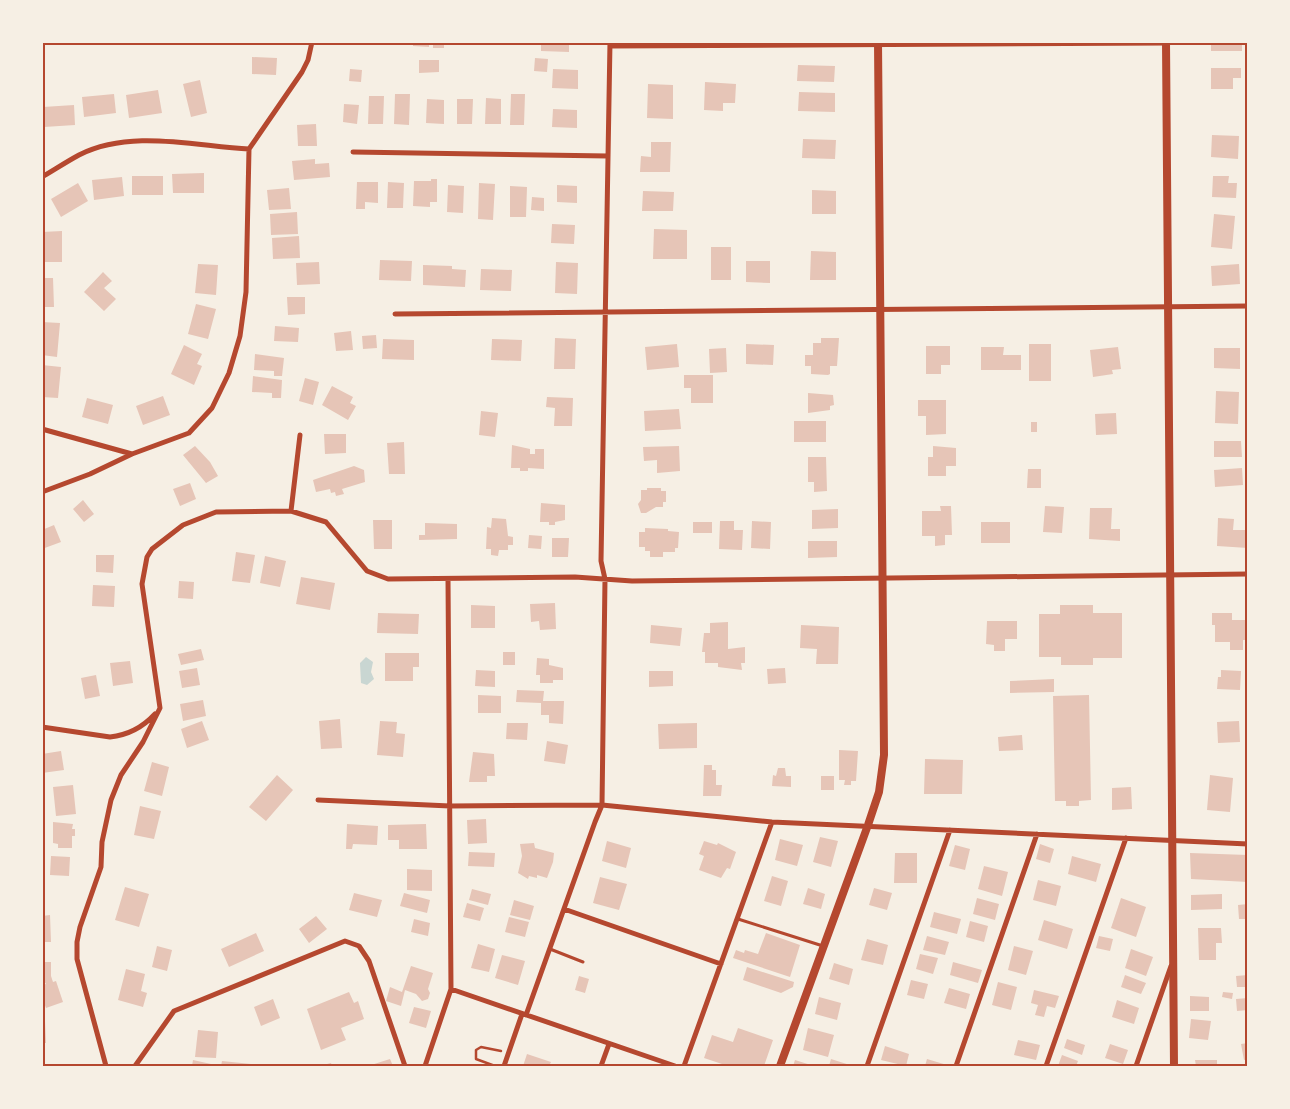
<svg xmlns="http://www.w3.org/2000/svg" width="1290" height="1109" font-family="Merriweather,serif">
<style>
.water{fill:#c9d6d2}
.building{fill:#e6c5b7}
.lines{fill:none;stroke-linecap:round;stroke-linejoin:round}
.path{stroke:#b5482f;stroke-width:2.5}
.service{stroke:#b5482f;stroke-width:3}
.minor{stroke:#b5482f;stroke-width:5}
.tertiary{stroke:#b5482f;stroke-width:8}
.neatline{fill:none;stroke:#b5482f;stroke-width:2}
</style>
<rect width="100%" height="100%" fill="#f6efe4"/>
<path class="water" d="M366,657L373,662L371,672L374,679L367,685L361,683C361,680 360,665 360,663Z"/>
<path class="building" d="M413,42H429V47L413,46Z
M433,42H444V48H433Z
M541,42H569V52L541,51Z
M1211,42H1242V51H1211Z
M252,57L277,58L276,75L252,74Z
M535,58L548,59L547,72L534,71Z
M419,60H439V72L419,73Z
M798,65L835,66L834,82L797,81Z
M1211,68H1241V78H1233V89H1211Z
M350,69L362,70L361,82L349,81Z
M553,69L578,70V89L552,88Z
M200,80L207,113L191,117L183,84Z
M705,82L736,84L735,103H723V111L704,110Z
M648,84L673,85V119L647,118Z
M158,90L162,113L129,118L126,95Z
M799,92L835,93V112L798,111Z
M114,94L116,113L84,117L82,97Z
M395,94H410L409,125L394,124Z
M511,94H525L524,125H510Z
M369,96H384L383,124H368Z
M486,98L501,99V124H485Z
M427,99L444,100V124L426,123Z
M457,99H473L472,124H457Z
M344,104L359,105L357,124L343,122Z
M74,105L75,125L44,127L43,107Z
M553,109L577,110V128L552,127Z
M316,124L317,146H298L297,125Z
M1212,135L1239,136L1238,159L1211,157Z
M803,139L836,140L835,159L802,158Z
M651,142H671L670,172H640L641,156L651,157Z
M315,159V164L329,163L330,177L294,180L292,161Z
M204,173V193H173L172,174Z
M132,176H163V195H132Z
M1213,176H1229L1228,183H1237L1236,198L1212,197Z
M122,177L124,196L94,200L92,180Z
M431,179H437V202H430V207L413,206L414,181H431Z
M357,182H378V203L365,202V209H356Z
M388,182L404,183L403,208H387Z
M78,183L88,201L61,217L51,199Z
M479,183L495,184L493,220L478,219Z
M448,185L464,186L463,213L447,212Z
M557,185L577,186V203L557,202Z
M510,186L527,187L526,217H510Z
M289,188L291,209L269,210L267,190Z
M812,190L836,191V214H812Z
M643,191L674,192L673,211H642Z
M532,197L544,198V211L531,210Z
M297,212L298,234L271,235L270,214Z
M1214,214L1235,216L1232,249L1211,247Z
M552,224L575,225L574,244L551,243Z
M654,229L687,230V259H653Z
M62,231V262H43L42,232Z
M299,236L300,258L273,259L272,238Z
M711,247H731V280H711Z
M811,251L836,252V280H810Z
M380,260L412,261L411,281L379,280Z
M746,261H770V283L746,282Z
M319,262L320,284L297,285L296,263Z
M556,262L578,263L577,294L555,293Z
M198,264L218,265L216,295L195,293Z
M1239,264L1240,284L1212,286L1211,266Z
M423,265L452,266V269L466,270L465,287L423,285Z
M481,269L512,270L511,291L480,290Z
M103,272L112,281L104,288L116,299L104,311L84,292Z
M42,278H53L54,307H42Z
M287,297H305V314L288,315Z
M196,304L216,309L208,339L188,334Z
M42,322L60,323L57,357L42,355Z
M275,326L299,328L298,342L274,341Z
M351,331L353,350L336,351L334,333Z
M376,335L377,348L363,349L362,336Z
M555,338L576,339L575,369H554Z
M821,338H839L837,366H830V374L828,375L811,374V366H805V355H813V343H821Z
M383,339L414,340V360L382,359Z
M492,339L522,340L521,361L491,360Z
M677,344L679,367L647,370L645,347Z
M746,344L774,345L773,365L746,364Z
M1029,344H1051V381H1029Z
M184,345L202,354L197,364L202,366L194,385L171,374Z
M926,346H950V365H941V374H926Z
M981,347H1004L1003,355H1021V370H981Z
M1118,347L1121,369L1112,370L1113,374L1093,377L1090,350Z
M726,348L727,372L710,373L709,349Z
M1214,348H1240V369L1214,368Z
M255,354L284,358L282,376H274V371L254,370Z
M42,365L61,367L58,398L42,397Z
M684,375H713V403H691V388H684Z
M253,376L282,380L281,398H272V393L252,392Z
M305,378L319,382L313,405L299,401Z
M332,386L353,397L350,403L356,406L348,420L322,405Z
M1216,391L1239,392L1238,424L1215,423Z
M808,393L833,395L834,405L830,406V410L808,413Z
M163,396L170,415L143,425L136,406Z
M547,397L573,398L572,426H554L555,408L546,407Z
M87,398L113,405L108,424L82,417Z
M918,400H946V434L926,435V416H918Z
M679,409L681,429L645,431L644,411Z
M481,411L498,413L495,437L479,435Z
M1116,413L1117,434L1096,435L1095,414Z
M794,421H826V442H794Z
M1031,422H1037V432H1031Z
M324,434H346V453L325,454Z
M1214,441H1241L1242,457H1214Z
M404,442L405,474H389L387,443Z
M512,445L530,449V454H535V449H544V469L528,468V471H520V468H511Z
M195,446L210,462L218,476L206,483L183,455Z
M679,446L680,471L657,473V460L644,461L643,447Z
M933,446L956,448V466H946V476H928V457H933Z
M808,457H826L827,491L814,492V482H808Z
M354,466L364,470L365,482L342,489L344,494L336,496L335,492L331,493L330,489L316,492L313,480Z
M1242,468L1243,485L1215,487L1214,470Z
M1028,469H1041V488H1027Z
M190,483L196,499L180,506L173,489Z
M647,488H661V491H666V502H663V507H656L646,513H641L638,504L641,500V490H647Z
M83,500L94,514L84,522L73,509Z
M541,503L565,505V520L555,522V525H549V522H540Z
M940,506H951L952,535H945V545L935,546V536H922V511H941Z
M1045,506L1064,507L1062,533L1043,532Z
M1090,508H1112L1111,529H1120V541L1089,539Z
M838,509V528L812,529V510Z
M492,518L506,519L508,536L513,537V545H508V550H499L498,556L491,555V549H486L487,527L491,528Z
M1218,518L1234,519L1233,530H1248V548L1217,546Z
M373,520H392V549H374Z
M720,521H734V530H743L742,550L719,549Z
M752,521L771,522L770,549L751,548Z
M693,522H712V533H693Z
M981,522H1010V543H981Z
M425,523L457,524V539L419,540V535H425Z
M54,525L61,542L42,549V530Z
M645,528L668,529V531L679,532L678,548H675V552H663V557H650V551H645V547H639V532H645Z
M529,535L542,536L541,549L528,548Z
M552,538H569L568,557H552Z
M808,541H837V557L808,558Z
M236,552L255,555L250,583L232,581Z
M96,555H114L113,573L96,572Z
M265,556L286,561L280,587L260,583Z
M301,577L335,583L330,610L296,604Z
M179,581L194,582L193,599L178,598Z
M93,585L115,586L114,607L92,606Z
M555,603L556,629L540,630L539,621L531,622L530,604Z
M471,605L495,606V628H471Z
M1060,605H1093V613H1122V658H1093V665H1061V657H1039V614H1060Z
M378,613L419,614L418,634L377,633Z
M1212,613H1232V620H1248V640H1243V650H1230V642H1215V625H1212Z
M987,621H1017V639H1005V651H994V645L986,644Z
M728,622V649L745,647V663H741L742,670L718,667V663H705V652H702L704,633H710V623Z
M651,625L682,628L680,646L650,643Z
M801,625L839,627L838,664H816L817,649L800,648Z
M201,649L204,660L181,665L178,654Z
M503,652H515V665H503Z
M385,653H419V667H413V681H385Z
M537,658L549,659V665L563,668V680H553V683H540V675H536Z
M130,661L133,683L113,686L110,663Z
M197,668L200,685L182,688L179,671Z
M785,668L786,683L768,684L767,669Z
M476,670L495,671V687L475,686Z
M1221,670L1241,671L1240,690L1217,689L1218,677H1221Z
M649,671H673V686L649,687Z
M96,675L100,696L85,699L81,678Z
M1054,679V692L1010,693V681Z
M517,690L544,691L543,701H564L563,724L549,723V715H541V703L516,702Z
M478,695L501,696V713H478Z
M1089,695L1091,800L1079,801V806H1066V801H1055L1053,696Z
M203,700L206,716L183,721L180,704Z
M340,719L342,748L321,749L319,721Z
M202,721L209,740L187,748L181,729Z
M380,721L397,722L396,733L405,734L403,757L377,755Z
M1239,721L1240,742L1218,743L1217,722Z
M507,723H528L527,740L506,739Z
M697,723V748L659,749L658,724Z
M1022,735L1023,750L999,751L998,737Z
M547,741L568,745L565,764L544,761Z
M839,750L858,751L856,781H851V785H844L845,780H839Z
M61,751L64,770L42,773V754Z
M473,752L494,754L495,776H487V782H469Z
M925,759L963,760L962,794H924Z
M152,762L169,767L162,796L144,791Z
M704,765H712V770H716V785H722L721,796H703Z
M778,768H785L786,776H791V787L772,786L773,775L776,776Z
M277,775L293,790L266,821L249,807Z
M1210,775L1233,778L1230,812L1207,810Z
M821,776H834V790H821Z
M73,785L76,814L56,816L53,787Z
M1131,787L1132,809L1112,810V788Z
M140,806L161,811L154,839L134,835Z
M486,819L487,843L468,844L467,820Z
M53,822L73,824L72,829H75V836H72V848H58V844L53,843Z
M347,824L378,826L377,845L353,844L352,849H346Z
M426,824L427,849H399V840H388V825Z
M820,837L838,841L831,867L813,862Z
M780,839L803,845L797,866L775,860Z
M607,841L631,848L626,868L602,861Z
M704,841L717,845L718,843L736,852L730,869L727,868L721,878L699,870L704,856L699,854Z
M534,843L535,848L554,853L553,862L547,878L537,875V878L529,876L528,879L518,873L522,856L520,844Z
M1040,844L1054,849L1050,863L1036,859Z
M955,845L970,849L965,870L949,866Z
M469,852L495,853L494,867L468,866Z
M895,853H917V883H894Z
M1190,853L1248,855V882L1191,879Z
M51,856L70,857L69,876L50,875Z
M1072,856L1101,864L1096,882L1068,874Z
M984,866L1008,872L1002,896L978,889Z
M407,869L432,870V891L407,890Z
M772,876L788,881L781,906L764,901Z
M600,877L627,884L619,910L593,903Z
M1038,880L1061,886L1056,906L1033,900Z
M125,887L149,894L139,927L115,920Z
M808,888L825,894L821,909L803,904Z
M874,888L892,893L887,910L869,905Z
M472,889L491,894L488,905L469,900Z
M354,893L382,900L377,917L349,910Z
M404,893L430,900L427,913L400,906Z
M1222,894V909L1191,910V895Z
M977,898L999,904L995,920L973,914Z
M1121,898L1146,907L1136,937L1111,928Z
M514,900L534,906L530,920L510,915Z
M467,903L484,908L480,921L463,917Z
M1248,904V919H1239L1238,905Z
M934,912L961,919L957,934L930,927Z
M50,915L51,942H42V916Z
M316,916L327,929L309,943L299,929Z
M509,917L529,922L525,937L505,932Z
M414,919L430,923L428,936L411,932Z
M1044,920L1073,929L1067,949L1038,940Z
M970,921L988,926L984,942L966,937Z
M1198,928H1221L1222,943H1216V960H1199Z
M256,933L264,951L229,967L221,949Z
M766,933L800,945L790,977L733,958L736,950L744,953L745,950L758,954Z
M927,936L949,942L945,955L923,950Z
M1099,936L1113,939L1110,951L1096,948Z
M867,939L888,945L883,965L861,960Z
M478,944L495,949L489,972L471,968Z
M157,946L172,950L167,971L152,967Z
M1014,946L1033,951L1026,975L1008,970Z
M1131,949L1153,957L1146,976L1125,968Z
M920,954L938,958L933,974L916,969Z
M502,955L525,961L518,985L495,978Z
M42,962H51V976L53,982L56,981L63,1002L46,1008L42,998V985L46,984L42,978Z
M953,962L982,970L978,983L950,975Z
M834,963L853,969L849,985L829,979Z
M411,966L433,973L428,989L430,993L428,999L422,1001L416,994L405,990L401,1006L386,1001L390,987L402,992Z
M747,967L794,982L793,987L781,993L743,980Z
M126,969L145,974L141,991L147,993L143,1007L118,1000Z
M1125,975L1146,983L1141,994L1121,987Z
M1248,975V987H1237L1236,976Z
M579,976L589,979L585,993L575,990Z
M911,980L928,984L924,999L907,995Z
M998,982L1017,987L1011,1010L992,1005Z
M949,988L970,994L966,1009L944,1003Z
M1034,990L1059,996L1055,1008L1047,1006L1044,1017L1035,1015L1038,1005L1031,1003Z
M349,992L354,1003L358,1001L364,1019L341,1028L346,1040L321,1050L307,1009Z
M1223,992L1233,993L1232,999L1222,997Z
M1190,996L1209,997V1011H1190Z
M819,997L841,1003L837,1020L815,1014Z
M1248,998V1010L1237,1011L1236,999Z
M273,999L280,1018L261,1026L254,1007Z
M1117,1000L1139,1008L1134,1024L1112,1017Z
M414,1007L431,1011L426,1028L409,1023Z
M1191,1019L1211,1021L1208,1040L1189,1038Z
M42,1021H45L46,1043H42Z
M738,1028L773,1040L764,1066H728L704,1058L712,1035L733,1042Z
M808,1028L834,1035L828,1057L803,1050Z
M198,1030L218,1032L216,1058L195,1057Z
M1067,1039L1085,1045L1082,1055L1064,1048Z
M1018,1040L1040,1045L1036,1060L1014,1055Z
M1248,1043V1059L1244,1060L1241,1044Z
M1110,1044L1128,1050L1123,1064L1105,1058Z
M885,1046L909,1054L906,1066L881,1060Z
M527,1054L551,1062L549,1066H523Z
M1062,1055L1078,1061L1076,1066H1058Z
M390,1059L393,1066H368Z
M831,1059L853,1066H829Z
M927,1059L947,1065V1066H925Z
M193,1060L211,1064V1066H192Z
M795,1060L814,1066H793Z
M1195,1060H1217V1066H1196Z
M222,1061L251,1064V1066H221Z
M331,1063L332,1066H319Z"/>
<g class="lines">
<path class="path" d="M495,1066L476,1059V1050L481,1047L501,1051"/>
<path class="service" d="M738,919L823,946
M550,949L583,962"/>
<path class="minor" d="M610,46L1166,43
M353,152L608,156
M42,177C54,170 66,162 79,155C131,129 194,146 249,149
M395,314L1248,306
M42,429L132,454L189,433L212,408L229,373L240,336L246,292L249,149L302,72L308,60L312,42
M42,492L90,474L132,454
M291,511L300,435
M42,727L110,737C129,735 143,727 155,714
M318,800L450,806L602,805L772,822L1248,844
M564,909L721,964
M451,989L675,1066
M526,1015L595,822L602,805L605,579L601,561L610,42
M106,1066L77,959V942L80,927L101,867L102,842L111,800L121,775L143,742L160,708L142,584L147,557L152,549L183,525L216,512L291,511L326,522L367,571L388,579L575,577L632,581L1248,574
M135,1066L174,1011L345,941L359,946L369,961L405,1066
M425,1066L451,989L448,579
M504,1066L522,1014
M601,1066L609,1044
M684,1066L772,822
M867,1066L950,830
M956,1066L1037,834
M1046,1066L1126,838
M1136,1066L1171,966"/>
<path class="tertiary" d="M1166,42L1174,1066
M780,1066L868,825L879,792L884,755L878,42"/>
</g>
<rect width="1290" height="1109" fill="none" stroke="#f6efe4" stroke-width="88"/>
<rect x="44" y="44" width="1202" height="1021" class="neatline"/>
</svg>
